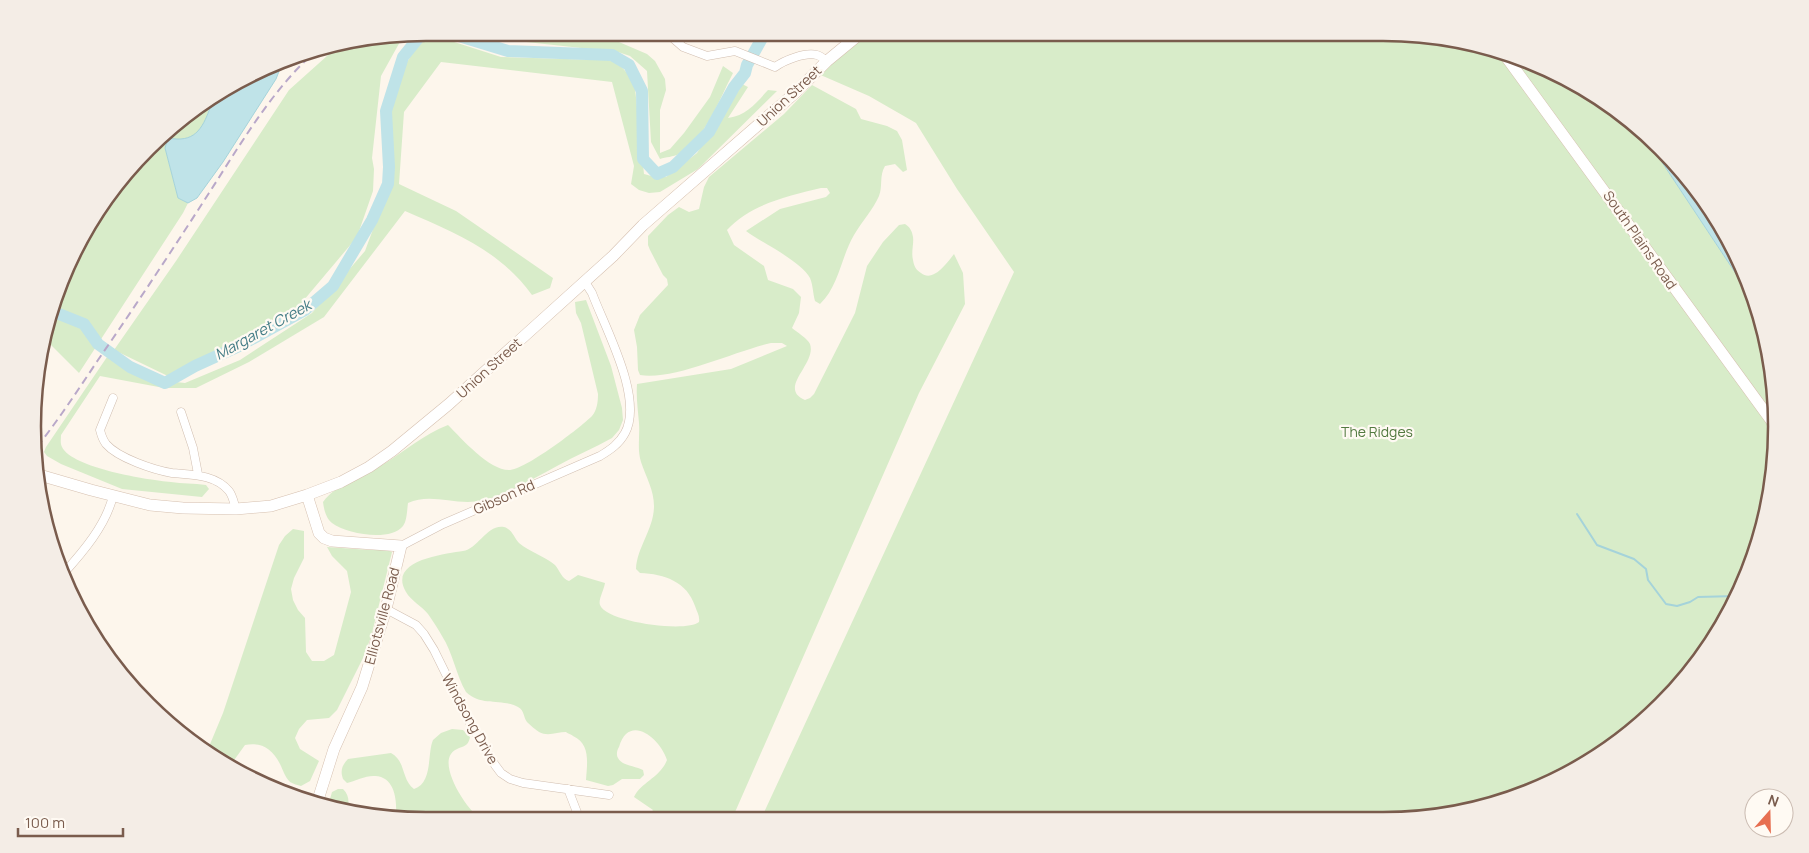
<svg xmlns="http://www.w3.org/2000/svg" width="1809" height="853" font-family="Manrope,sans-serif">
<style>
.green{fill:#d8ecc9}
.water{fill:#bfe3e8;stroke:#a5d3da}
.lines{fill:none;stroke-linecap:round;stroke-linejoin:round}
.stream{stroke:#a5d3da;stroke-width:2}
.river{stroke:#bfe3e8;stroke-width:12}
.street-casing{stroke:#d1beb0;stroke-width:9}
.secondary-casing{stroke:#d6c0b0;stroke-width:12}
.street{stroke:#fff;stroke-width:8}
.secondary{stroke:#fff;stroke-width:11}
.rail{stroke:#b9a8c9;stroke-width:2;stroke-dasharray:8 5;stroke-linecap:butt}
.labels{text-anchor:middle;stroke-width:4.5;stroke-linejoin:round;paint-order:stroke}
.street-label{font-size:14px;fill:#7a5c4d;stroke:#fffaf3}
.park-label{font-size:14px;fill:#537a41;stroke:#fffaf3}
.water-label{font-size:15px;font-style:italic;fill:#437c86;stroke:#fffaf3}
.rim{fill:none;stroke:#7a5c4d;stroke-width:2.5}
</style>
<rect width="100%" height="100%" fill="#fdf6ec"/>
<path class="green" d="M485,33H598L647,54L655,61L665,79L666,90L660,110V153L670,149L684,133L710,97L723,66L733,73C720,98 705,140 679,154C673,157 666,157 660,159L651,142L647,71L630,56L618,52L500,39Z
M861,33H1383L1460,40L1533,62L1601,99L1642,132L1754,301L1769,349L1776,426L1769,503L1747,577L1695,666L1623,739L1534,790L1434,817L761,819L1014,272L957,189L916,123L869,96L816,73Z
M408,36L401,40L381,76L372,158L374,169L373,191L357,237L293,313L174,379L114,350L176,261L289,90L337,47Z
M436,38L448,40L501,57L599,60C617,56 630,74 635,88L644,174L655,177H666L697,153L742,84L748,87L728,118C747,115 756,103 768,90L777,91L698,169L660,192L649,193L639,190L631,184L634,166L612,82L441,62L404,112L399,184L456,211L553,278L550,288L532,295C498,249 455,233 405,211L324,317L249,362L196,388H164L100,376L61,435C61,439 60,443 62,447C72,468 148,480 171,482C182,484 194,483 206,485L209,489L202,497L122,489L61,464L47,456L44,452L46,447L107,357L137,368L158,380L185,383L240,360L312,313L365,251L390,183L387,121L402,70L414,51L421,43L426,40Z
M812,85L856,109L861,119L887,126L897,131L902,140L907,170L903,172L895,164L885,166C879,176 883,186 879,196C873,210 862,221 854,235C841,257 839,286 820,304L815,301C813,294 813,285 810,278C801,261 762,243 746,231L780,209L826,197L830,193L827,188H821C788,196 751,204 727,230L734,245L764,266L768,280L793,289L801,297L799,313L792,328C797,332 808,339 810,344C817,364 777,388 805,400L810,398L814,394L855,313L867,266L883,242L899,225L905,224C910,227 912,231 913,237C914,244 911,252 913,260C914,266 916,270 921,273C933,283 947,263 954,254L963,273L965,304L919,393L732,819L635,820L640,817L650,814L653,810L634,797C641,782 660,778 667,760C660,738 629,713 619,747C617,750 616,755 618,758C622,766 636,766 643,770L644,775L640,779H622L613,785L608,786L586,780C587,764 591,744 573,736C572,735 567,733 566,732C557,732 548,737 539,732C536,730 530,725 527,722C523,717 525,711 518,707C501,698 482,707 466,692C456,675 453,653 442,636C438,629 433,621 428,614C422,606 411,601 406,592C387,560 445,554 463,551C478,549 487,524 504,527C512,529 514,538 519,543C530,552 544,556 555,565C560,571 562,579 569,581L578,575L605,583C604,590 598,600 600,605C606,622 686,633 699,622C700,616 697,612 695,606C687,582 665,574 640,573L636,569C637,547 654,529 654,506C654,490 646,477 641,462C637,449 640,436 639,423C638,410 636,398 637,384L731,369L787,346L782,343H771C735,351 673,381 640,375L638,370L637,347L634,330L640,315L668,285L667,279L663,275L650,250L648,245V236L668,215L679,207L689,212L699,209L704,187L709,177L784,114Z
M213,97L205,122L199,131L190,138L179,140L165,148L178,198L188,203L183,213L79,373L44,338L85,229L167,130Z
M586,300L611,366L622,408L623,420L619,430L612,438C594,448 575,456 557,466C534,478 509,494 484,500C457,507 432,492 408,503C407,510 407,521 403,526C390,542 347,534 332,523C326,518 324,510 323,502C336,484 363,476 382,465C404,452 424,434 448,425C462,439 489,470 509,470C525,470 580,428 592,416C597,410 598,402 598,394L581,323L576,313L575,302Z
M293,529L304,531V558L294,578L291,589L293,600L298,610L305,618L306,652L312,661H324L334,655L351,592L347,571L332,556L327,547L370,550L381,548L392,552L371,637L363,658L337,710L329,718L307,720L299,729L295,738L300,749L319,761L310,781L301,786C298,785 293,784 290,782C285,777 283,770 280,764C272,749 262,742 245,745L232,763L208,749L223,713L279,545L285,536Z
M452,729L463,730L470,737C468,750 457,745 451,754C440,769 469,814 483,820H426L396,818C397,802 396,777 375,776C367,775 355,781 347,783L343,779C340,771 342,765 348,759L391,753C406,761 401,779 414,789C433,783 427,754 433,740L441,733Z
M338,789H343C350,796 349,803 347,812L328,806L332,792Z"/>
<path class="water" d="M283,61L276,79L223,162L197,198L188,203L178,198L165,148L168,138C194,143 202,130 210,108C211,105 212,99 213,97C220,87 270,67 283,61Z
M1642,132C1693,174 1735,239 1754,301Z"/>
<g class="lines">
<path class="stream" d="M1577,514L1597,545L1634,559L1646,569L1648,580L1666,604L1677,606L1690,602L1698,597L1736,596"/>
<path class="river" d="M449,33L508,51L612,55L629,65L642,91L643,159L657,174L673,167L709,132L734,87L745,73L747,65L765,33
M54,312L84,324L98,344L130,367L165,383L195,366L239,346L305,310L333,286L372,220L388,184L389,167L386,111L403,57L420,36L429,33"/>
<g class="street-casing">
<path id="street" d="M667,33L683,47L707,56L735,51L775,67C785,60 805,52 817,55C821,56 824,59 827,61
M113,398L100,430C101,434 103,440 106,444C118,458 154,470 172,473C191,475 215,474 229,491C233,496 234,504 236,509
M181,412L193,448L198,474
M401,546L443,524L600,456C610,450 619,444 625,433C644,398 605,328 592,293L585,282
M63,574C83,552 106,525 113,496
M386,609L416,625L424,634L434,650L470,723L495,765L501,773L510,779L523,783L609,795
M568,789L580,820"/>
</g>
<g class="secondary-casing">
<path id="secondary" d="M1504,54L1776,427
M36,474L91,490L150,505L183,508L236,509L271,506L307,495L341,482L369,467L392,451L449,404L613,256L643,225L796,92L827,61L861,33
M307,495L319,533L324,538L332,541L401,546L386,609L362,687L334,749L317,803"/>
</g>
<use href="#street" class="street"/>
<use href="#secondary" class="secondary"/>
<path class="rail" d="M37,447C59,419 78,390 98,360C136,305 173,249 209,193C240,145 273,88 316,51"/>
</g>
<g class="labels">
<g class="street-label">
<text transform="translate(789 96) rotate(-43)" y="5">Union Street</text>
<text transform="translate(1640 240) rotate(55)" y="5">South Plains Road</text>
<text transform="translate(489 368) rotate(-42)" y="5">Union Street</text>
<text transform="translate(504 497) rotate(-24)" y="5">Gibson Rd</text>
<text transform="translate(382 616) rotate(-75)" y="5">Elliotsville Road</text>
<text transform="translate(470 719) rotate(61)" y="5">Windsong Drive</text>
</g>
<g class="park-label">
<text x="1377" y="437">The Ridges</text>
</g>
<g class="water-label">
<text transform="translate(263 330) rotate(-29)" y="5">Margaret Creek</text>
</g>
</g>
<path d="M0 0H1809V853H0ZM426 41H1383A385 385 0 0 1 1768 426V427A385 385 0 0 1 1383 812H426A385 385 0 0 1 41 427V426A385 385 0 0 1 426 41Z" fill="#f4ede6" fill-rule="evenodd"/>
<path class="rim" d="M426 41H1383A385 385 0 0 1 1768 426V427A385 385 0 0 1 1383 812H426A385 385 0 0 1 41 427V426A385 385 0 0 1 426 41Z"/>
<g transform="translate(1769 813) rotate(20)"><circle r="24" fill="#fffaf3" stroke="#cabbb1"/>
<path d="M0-4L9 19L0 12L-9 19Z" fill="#e76f51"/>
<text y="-8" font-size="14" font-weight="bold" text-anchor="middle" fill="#7a5c4d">N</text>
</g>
<path d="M18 828v8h105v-8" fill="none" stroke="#7a5c4d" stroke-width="2.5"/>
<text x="25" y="828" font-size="15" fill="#7a5c4d" stroke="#fffaf3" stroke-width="4" paint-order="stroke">100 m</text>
</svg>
